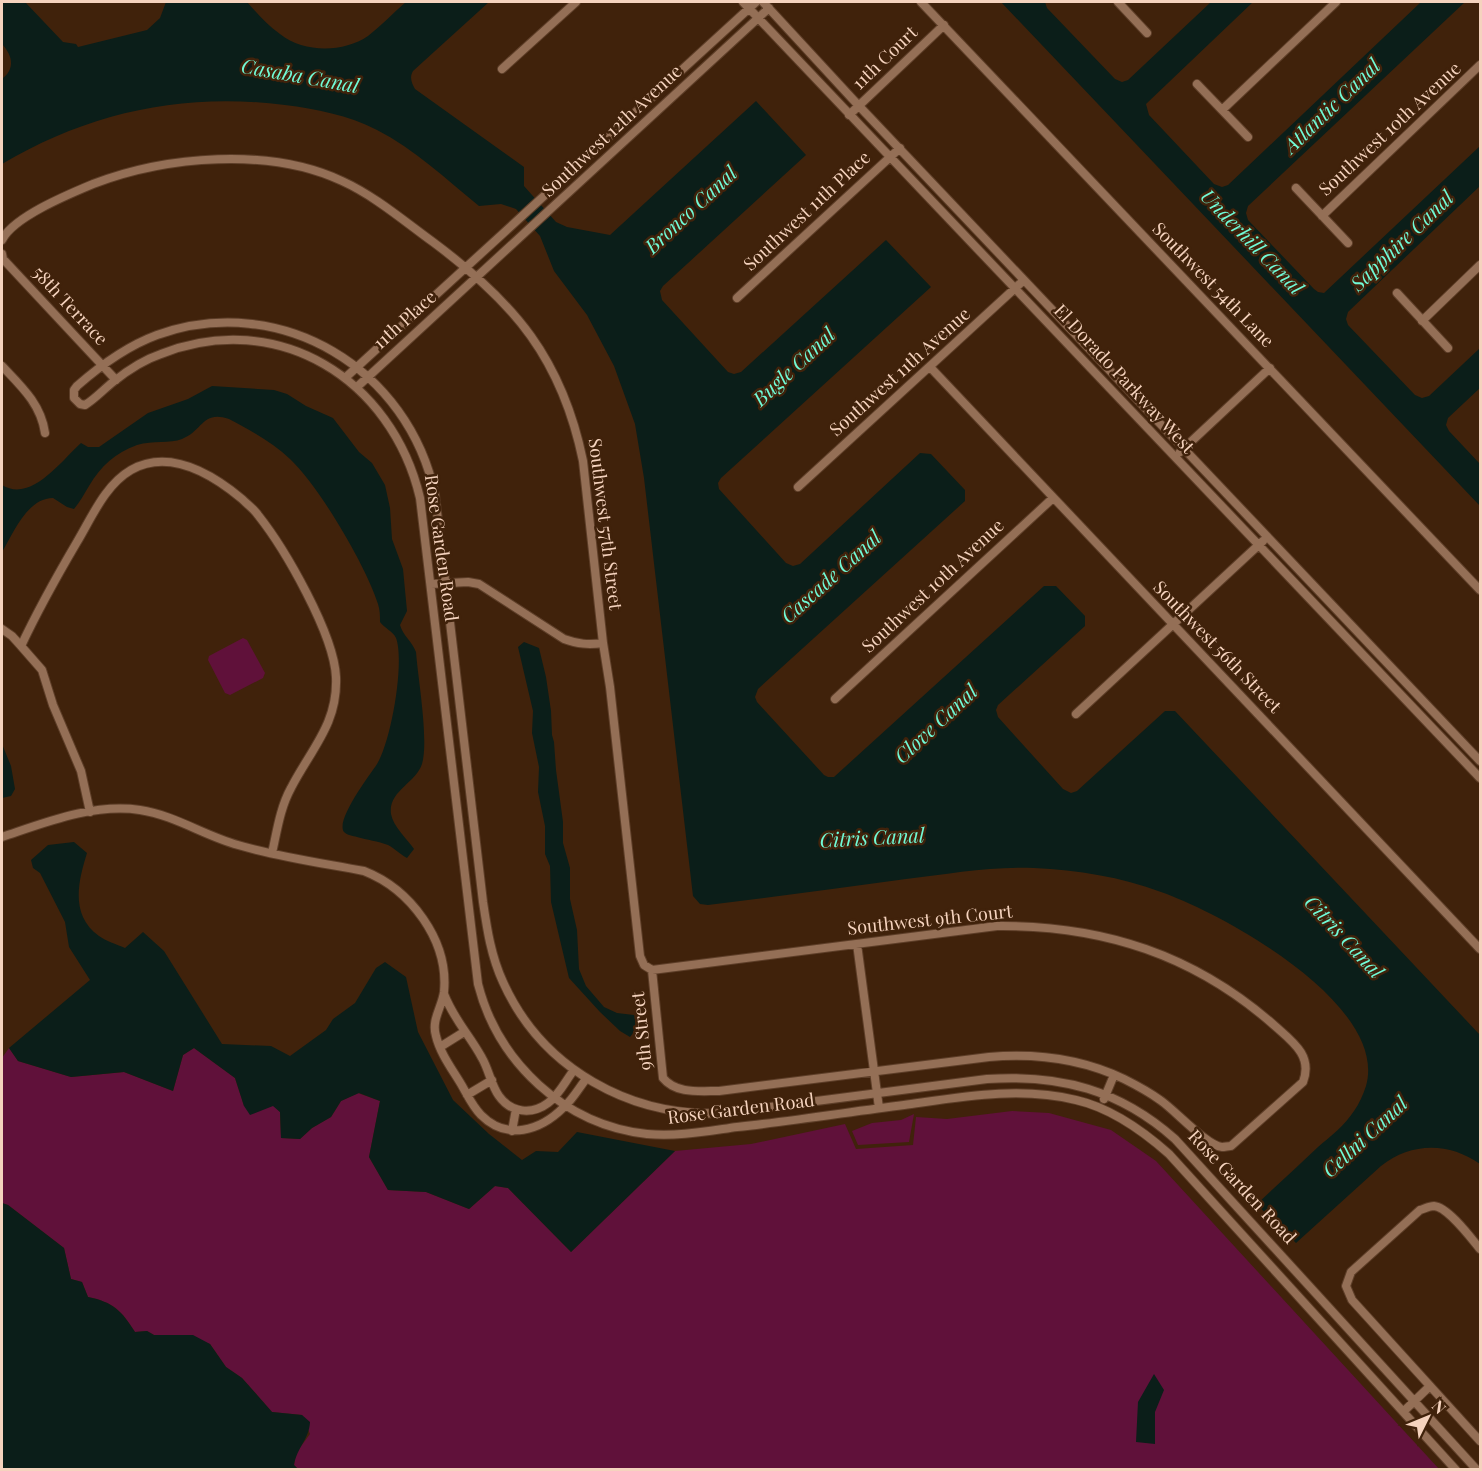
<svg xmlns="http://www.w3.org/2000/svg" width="1482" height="1471" font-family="'Playfair Display',serif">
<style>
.green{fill:#60113a}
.water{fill:#0b1e19}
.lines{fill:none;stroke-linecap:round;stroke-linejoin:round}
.minor-casing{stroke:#5d3e28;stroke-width:10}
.minor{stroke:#946f56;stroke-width:8}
.labels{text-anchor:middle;stroke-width:5;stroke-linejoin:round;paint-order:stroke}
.street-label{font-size:18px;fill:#f5d3be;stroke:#40220b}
.water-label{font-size:20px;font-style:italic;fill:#70fad7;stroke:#40220b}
</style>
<rect width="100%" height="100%" fill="#40220b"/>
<path class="green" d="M243,638L247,640L265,673L263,678L230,695L225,693L208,660L209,656Z
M9,1048L18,1061L71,1077L124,1072L173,1091L183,1055L194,1048L235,1078L244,1106H274L280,1112L281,1138L300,1139L312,1128L331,1117L341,1101L358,1093L380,1101L369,1157L388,1190L426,1192L469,1209L495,1186L508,1188L571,1252L675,1151L751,1144L845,1124L856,1149L913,1145L916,1117L947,1119L1012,1111L1049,1113L1111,1130L1156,1161L1439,1469H298L294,1465L296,1453L310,1434L302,1415L272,1412L242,1378L226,1367L210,1344L177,1335H154L147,1331L135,1332C122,1311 113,1302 88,1297L82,1282L71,1279L64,1248L8,1205L2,1203V1058Z
M914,1114L909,1142L858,1145L852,1131L872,1123L901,1120Z"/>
<path class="water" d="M2,2H25L63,42L76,44L78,47L147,30L160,18L166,2H247C257,13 267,25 280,34C304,53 343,53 368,36C381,26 393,13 406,2H489L413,71C409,78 412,83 415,89L524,167V186L556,222L567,227L610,235L756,101L806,155L663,286L660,291L662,300L728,372L734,374L741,372L886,240L931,287L721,478L718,483L719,489L786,563L793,566L800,564L920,453L931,454L965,490V501L758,689L755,697L757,702L824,775L828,777H834L1044,586H1056L1085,616V626L998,705L996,710L998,717L1063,789L1071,793L1077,791L1165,711H1175L1480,1035V1164C1449,1142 1411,1142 1381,1166L1296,1243L1287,1234L1273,1228L1268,1223L1267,1215L1257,1204C1277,1185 1298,1166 1318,1147C1331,1136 1345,1125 1354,1111C1359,1104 1363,1095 1366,1086C1389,1005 1224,914 1161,892C1121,877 1078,870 1034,868C992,866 948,874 906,879C840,888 774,897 708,905L700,904L693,896L644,478L635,424L614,366L587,315L554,271L540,236L516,209L501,204L479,206C446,179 414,149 377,130C348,115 316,109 285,105C184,92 89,112 2,164V79C16,68 12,55 2,44Z
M1001,2H1045L1047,8L1115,79L1122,82L1128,80L1211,2H1253L1146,104L1149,115L1214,184L1222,187L1228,185L1421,2H1465L1248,206L1246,213L1248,220L1314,289L1318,292L1324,293L1480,146V186L1348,312L1346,319L1348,325L1415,395L1422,398L1429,396L1480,348V388L1448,418L1446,425L1449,431L1480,464V506Z
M212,386L274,390L287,394L306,406L333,418L359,452L372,463L385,485L390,508L392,539L403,569L407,611L400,625C403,636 412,641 416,652C418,679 429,740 422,764C416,783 388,791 391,814C393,826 407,839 414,849L407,858C400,854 394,848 388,845C378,841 367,840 357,837C353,836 347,835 344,832C335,820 370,775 377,764C391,742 405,662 396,638C393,631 384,628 380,622C380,616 380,610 378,604C366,566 319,486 290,459C273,443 250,430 229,419C202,410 203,431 182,439C170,444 153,440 137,445C115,453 101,466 89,486C84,494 80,502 74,509L67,507L53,498C27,498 13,534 2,552V485C31,503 61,461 81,443L88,447H99L148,413L188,399Z
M524,642L539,648L546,677L551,711L552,735L554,742L556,770L563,822V843L570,868V899L577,930L579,969L586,986L604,1007L617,1013L634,1015C636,1023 636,1031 630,1037L620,1031L600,1012L569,978L551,902L550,866L545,854V826L538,792L539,767L532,733L533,711L518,647Z
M2,744L11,766L15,789L11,796L2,798Z
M74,842L87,853C78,882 70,915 99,936C106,941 116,944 125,948L143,932L164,951L222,1044L271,1046L290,1056L326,1030L333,1019L355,1003L376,968L385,962L406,977L418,1032L453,1100L489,1134L522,1160L536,1151L558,1152L577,1132L675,1151L571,1252L508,1188L495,1186L469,1209L426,1192L388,1190L369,1157L380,1101L359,1093L341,1101L331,1117L312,1128L300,1139L281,1138L280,1112L273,1106L250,1115L244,1106L235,1078L194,1048L183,1055L173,1091L124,1072L71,1077L18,1061L9,1048L90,980L69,947L65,922L40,873L33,868L31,860L48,845Z
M2,1203L8,1205L64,1248L71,1279L82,1282L88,1297C113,1302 122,1311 135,1332L147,1331L154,1335H193L210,1344L226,1367L242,1378L272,1412L302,1415L310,1422C309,1440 297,1447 294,1465L298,1469H2Z
M1154,1374L1164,1390L1155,1412V1444L1136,1442L1138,1402Z"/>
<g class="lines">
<g class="minor-casing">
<path id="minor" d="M743,2L1480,778
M763,2L859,106L1480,761
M921,2L1480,590
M1118,2L1147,33
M502,69L576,2
M1197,84L1248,137
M1222,110L1336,2
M849,115L944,25
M1296,188L1348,243
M1322,216L1480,65
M2,240C13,217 69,194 93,184C166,156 270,147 342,181C375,196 404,221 433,242C515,303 562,359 583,461L603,643L610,687L640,956L644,965L652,970
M2,254L3,259L116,380
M1397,293L1448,348
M737,298L900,148
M1422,321L1480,265
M2,366C21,386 41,404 45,433
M930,367L1480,949
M345,378L756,2
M357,387L769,8
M1180,452L1270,368
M798,487L1024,280
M431,584L468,582L479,584L564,639C578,644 588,645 603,643
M2,629L12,636L21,646
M835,699L1053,498
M1076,714L1263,541
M90,812L81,771L53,705L42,670L21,646C38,610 57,576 77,542C92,517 105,485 131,470C170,448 212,474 242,499C247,504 254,509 258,515C285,549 334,634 336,677C338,724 311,749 291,788C280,808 277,831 272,853
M2,837C44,823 93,803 140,810C174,815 205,836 238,845C279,857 322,863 364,871C410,889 449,940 444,992C442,1007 431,1020 436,1036C440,1053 452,1069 461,1084C467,1094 472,1106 481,1115C507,1141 540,1131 564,1107C573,1099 579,1088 586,1079
M997,926C1103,925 1195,955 1275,1026C1293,1042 1313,1056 1303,1082L1231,1146C1228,1146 1225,1147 1222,1147C1207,1146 1175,1110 1160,1100C1149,1092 1136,1085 1124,1079C1082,1059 1035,1053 989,1057L719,1091C699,1091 676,1094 663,1078L652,970Z
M857,944L879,1108
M444,994C454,1020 469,1034 482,1058C489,1070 491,1085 499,1096C511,1113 532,1115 548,1103C559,1095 566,1080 574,1070
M440,1047L464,1032
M467,1095L492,1080
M1104,1099L1114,1075
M512,1131L516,1109
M1480,1249C1471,1238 1448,1207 1434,1206C1429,1206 1424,1209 1420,1210L1351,1272L1346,1286L1352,1300L1480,1441
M1404,1411L1430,1386
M1456,1470L1169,1154C1142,1130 1111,1108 1076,1100C1019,1086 961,1097 904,1105C849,1112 793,1121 737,1127C708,1131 677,1137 647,1134C564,1125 498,1062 478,984L420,498C392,379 278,308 161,354C143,360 128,370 113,382C104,389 95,399 85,405L80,404L74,398V390L77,386C101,365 127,346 157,335C281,291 409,369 435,495L483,902C487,929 491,956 503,982C542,1069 631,1118 724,1113L987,1079C1060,1074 1120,1090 1175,1139L1477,1470"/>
</g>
<use href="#minor" class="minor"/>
</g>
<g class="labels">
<g class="street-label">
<text transform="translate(885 58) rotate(-44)" y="6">11th Court</text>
<text transform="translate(1390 129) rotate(-43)" y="6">Southwest 10th Avenue</text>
<text transform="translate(612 131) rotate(-43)" y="6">Southwest 12th Avenue</text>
<text transform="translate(807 211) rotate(-43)" y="6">Southwest 11th Place</text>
<text transform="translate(1213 285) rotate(46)" y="6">Southwest 54th Lane</text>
<text transform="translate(70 306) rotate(47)" y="6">58th Terrace</text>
<text transform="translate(405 320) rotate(-42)" y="6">11th Place</text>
<text transform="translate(900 372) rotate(-42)" y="6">Southwest 11th Avenue</text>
<text transform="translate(1124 379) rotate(47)" y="6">El Dorado Parkway West</text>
<text transform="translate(605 524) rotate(83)" y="6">Southwest 57th Street</text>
<text transform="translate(441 548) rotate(82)" y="6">Rose Garden Road</text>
<text transform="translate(933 586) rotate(-43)" y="6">Southwest 10th Avenue</text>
<text transform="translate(1217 647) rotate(46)" y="6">Southwest 56th Street</text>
<text transform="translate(930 920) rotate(-6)" y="6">Southwest 9th Court</text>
<text transform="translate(642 1031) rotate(-96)" y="6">9th Street</text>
<text transform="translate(741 1109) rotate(-7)" y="6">Rose Garden Road</text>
<text transform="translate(1242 1187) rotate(47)" y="6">Rose Garden Road</text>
</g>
<g class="water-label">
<text transform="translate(300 76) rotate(10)" y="7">Casaba Canal</text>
<text transform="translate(1332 106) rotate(-44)" y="7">Atlantic Canal</text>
<text transform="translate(691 210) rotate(-43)" y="7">Bronco Canal</text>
<text transform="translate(1402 241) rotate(-44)" y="7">Sapphire Canal</text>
<text transform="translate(1252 242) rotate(46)" y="7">Underhill Canal</text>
<text transform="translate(794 367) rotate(-43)" y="7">Bugle Canal</text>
<text transform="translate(831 577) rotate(-42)" y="7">Cascade Canal</text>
<text transform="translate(936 724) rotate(-43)" y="7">Clove Canal</text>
<text transform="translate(872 838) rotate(-3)" y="7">Citris Canal</text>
<text transform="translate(1344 937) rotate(47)" y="7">Citris Canal</text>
<text transform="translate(1365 1137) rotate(-43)" y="7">Cellni Canal</text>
</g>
</g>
<rect width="1482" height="1471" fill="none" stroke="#f5d3be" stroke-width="6"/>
<g transform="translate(1428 1417) rotate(47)" stroke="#40220b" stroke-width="4.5" paint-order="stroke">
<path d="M0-4.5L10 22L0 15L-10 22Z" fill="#f5d3be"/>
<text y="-9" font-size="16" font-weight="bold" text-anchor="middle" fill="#f5d3be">N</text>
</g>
</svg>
